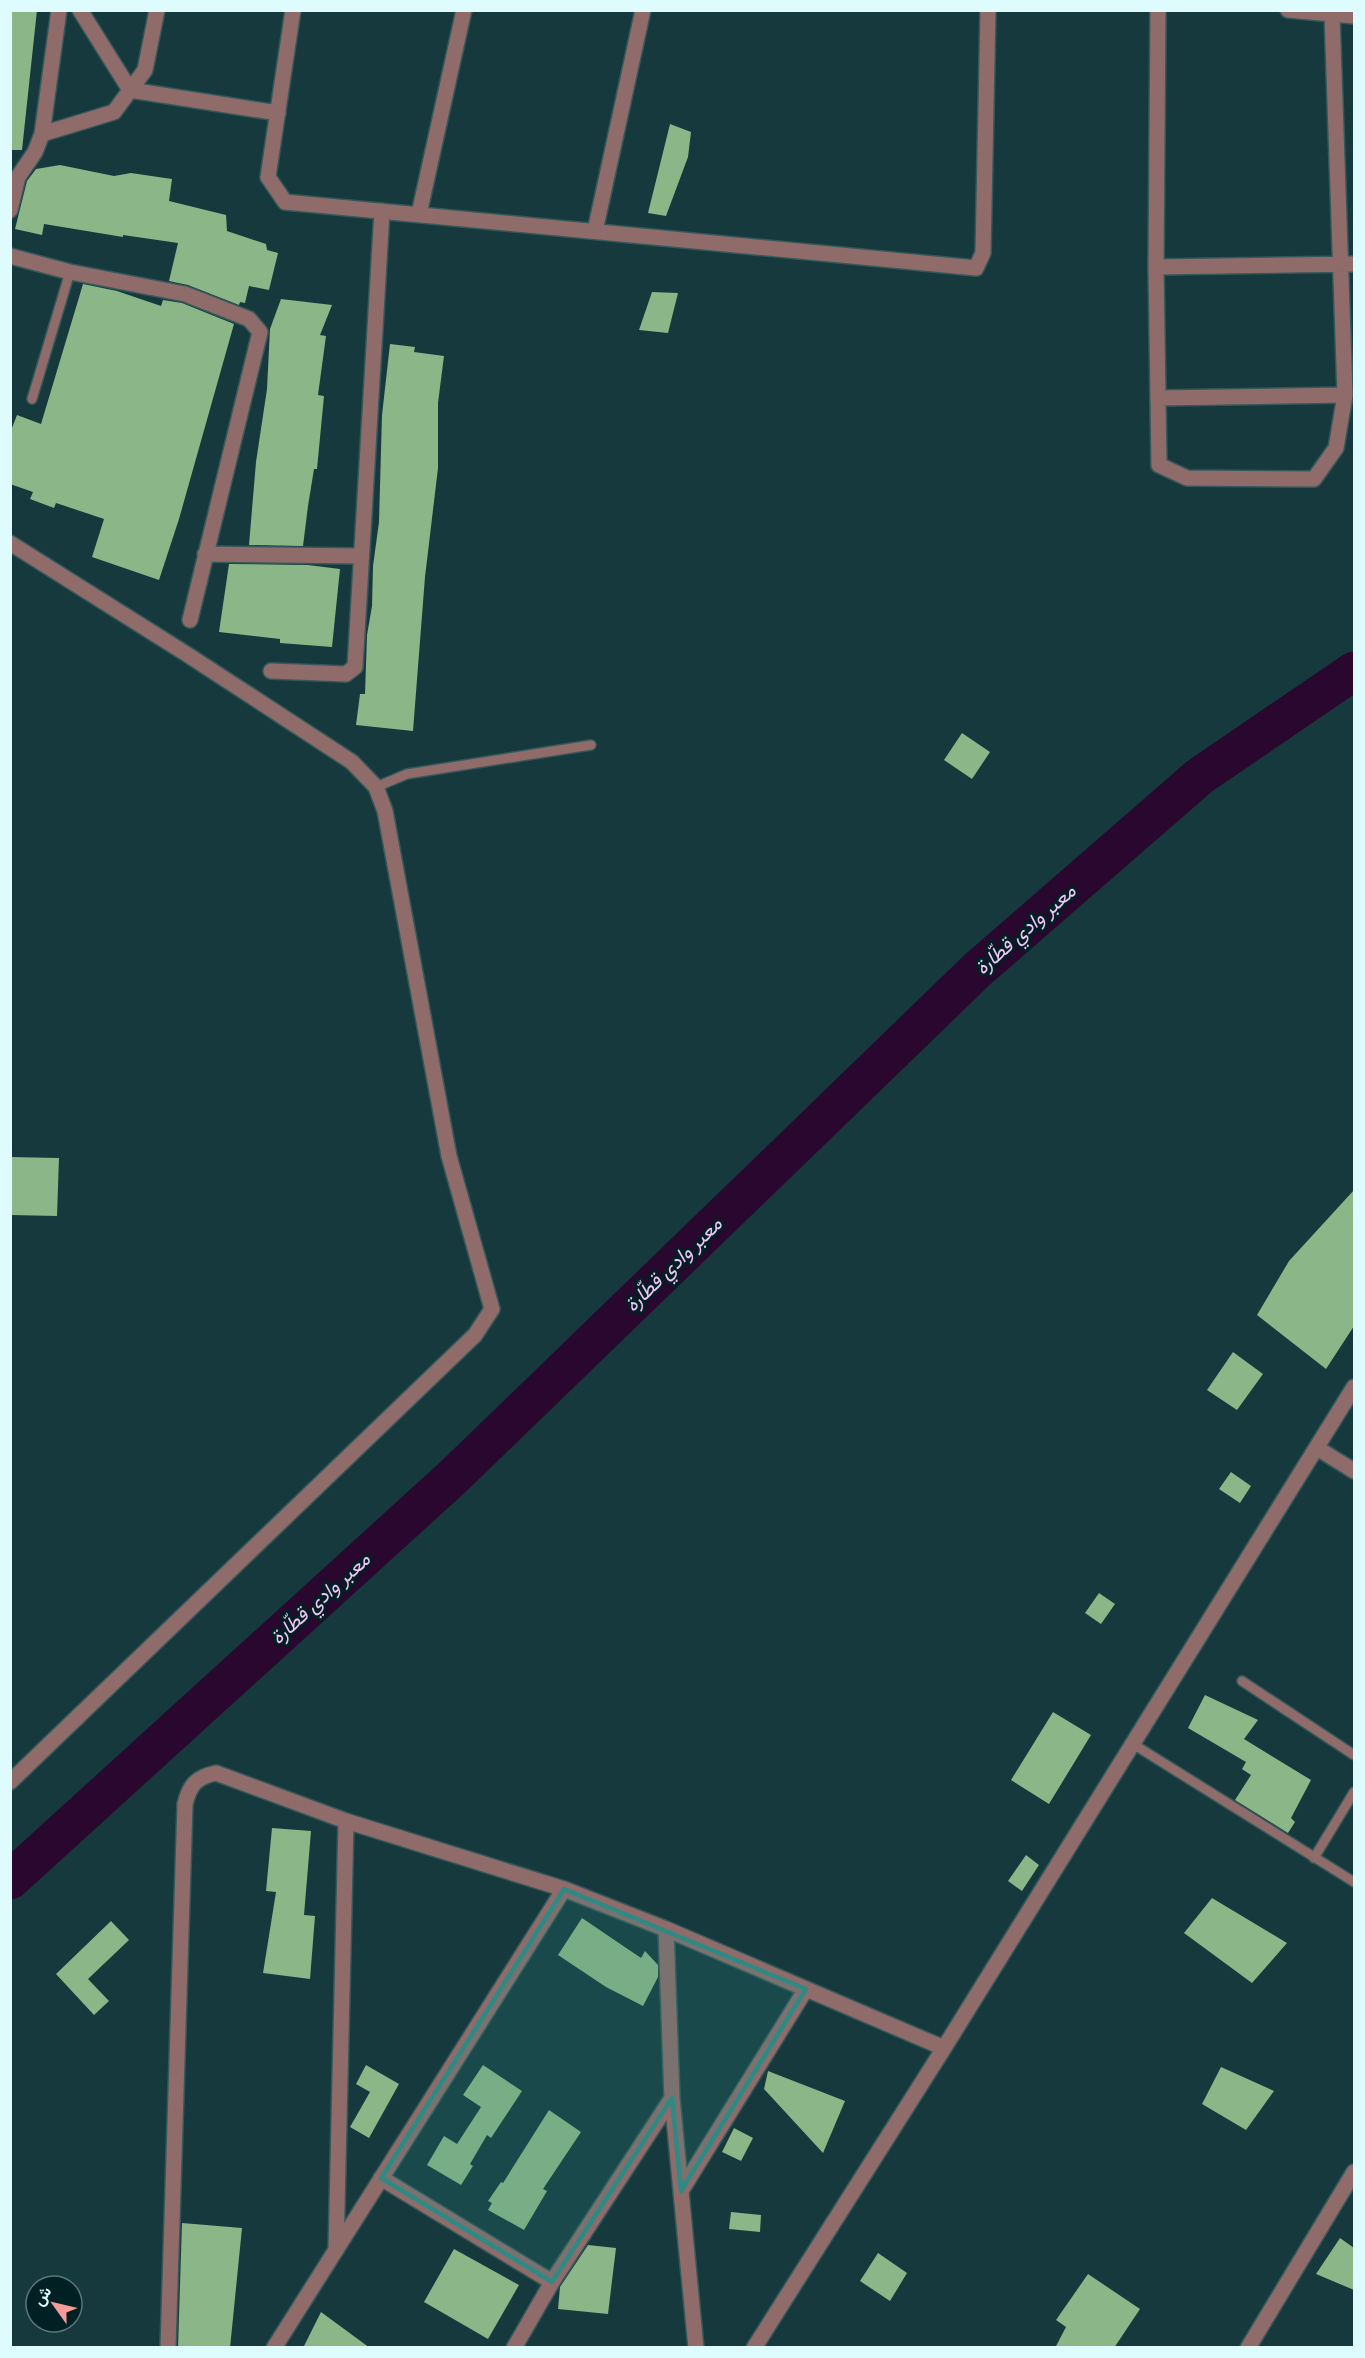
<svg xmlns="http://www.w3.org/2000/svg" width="1365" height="2358" font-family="'Fira Sans Condensed',Vazirmatn,sans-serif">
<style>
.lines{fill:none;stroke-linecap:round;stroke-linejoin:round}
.river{stroke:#2a072f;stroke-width:39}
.building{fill:#8bb687}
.lane-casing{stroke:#35585b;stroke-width:12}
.street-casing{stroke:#35585b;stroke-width:18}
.lane{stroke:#8f6b69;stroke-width:9}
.street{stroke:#8f6b69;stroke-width:15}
.marked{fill:#2e8a84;fill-opacity:0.2;stroke:#2e8a84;stroke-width:4.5;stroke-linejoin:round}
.labels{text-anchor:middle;stroke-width:6;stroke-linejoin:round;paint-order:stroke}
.water-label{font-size:20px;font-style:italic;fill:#f3c3f9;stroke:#002023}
</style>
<rect width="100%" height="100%" fill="#15393c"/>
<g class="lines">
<path class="river" d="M10,1880L453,1477L977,970L1200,776L1354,671"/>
</g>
<path class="building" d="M10,10H37L22,150H10Z
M670,124L691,132L688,157L666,216L648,213Z
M60,165L114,176L131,173L172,179L169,201L226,215L227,231L266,244L267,250L278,253L269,290L249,286L245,303L240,302L239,305L188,285L169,281L178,243L123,235V237L44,224L42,235L15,229L27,181L36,169Z
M83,284L117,291L161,306L163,300L182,303L234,324L179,519L159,580L92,557L104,519L56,503L54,508L30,499L33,492L10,484V433L17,415L41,424Z
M652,292L678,293L668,333L639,330Z
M281,299L332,305L320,335L326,336L318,395L324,396L317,469H314L308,506L303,546L249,545L256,462L267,389L270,329Z
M390,344L415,347L414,352L444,356L438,403V468L425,577L413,731L356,725L360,694H365L367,635L372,606L373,566L379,522L382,415Z
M229,564L308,565L340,569L332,647L280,643V639L219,632Z
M962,733L990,752L972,779L944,760Z
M10,1157L59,1158L57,1216L10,1215Z
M1354,1190V1326L1326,1369L1257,1315L1289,1261Z
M1233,1352L1263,1374L1237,1410L1207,1390Z
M1231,1472L1251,1486L1240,1503L1219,1489Z
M1099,1593L1115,1604L1101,1624L1085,1613Z
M1205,1695L1258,1720L1244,1739L1311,1780L1291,1818L1295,1822L1288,1833L1235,1800L1251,1775L1242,1769L1246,1762L1188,1728Z
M1053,1712L1091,1735L1049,1804L1011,1780Z
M272,1828L311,1831L304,1915L315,1916L310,1979L263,1973L276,1892L266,1891Z
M1026,1855L1039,1865L1022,1891L1008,1881Z
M1212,1898L1287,1943L1252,1983L1184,1933Z
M582,1918L641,1958L645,1951L658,1965V1977L643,2006L606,1987L558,1955Z
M111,1921L129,1940L88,1979L109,2001L94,2015L56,1974Z
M366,2065L399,2084L369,2138L350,2127L370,2092L356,2084Z
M483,2065L522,2091L491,2138L487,2135L470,2164L473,2166L461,2185L427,2165L444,2136L457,2144L481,2107L463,2095Z
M1221,2067L1274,2091L1246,2130L1202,2104Z
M768,2071L845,2101L823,2153L764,2089Z
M549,2110L581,2132L543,2189L547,2191L524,2230L488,2210L492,2203L488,2201L501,2182L503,2183Z
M734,2128L753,2138L741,2161L722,2152Z
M731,2212L761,2215L760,2232L729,2229Z
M182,2223L242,2228L230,2348H178Z
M1340,2238L1354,2248V2290L1316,2274Z
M588,2245L616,2248L608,2314L558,2309L560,2287Z
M454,2249L519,2285L488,2339L424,2302Z
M878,2253L907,2273L890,2301L860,2281Z
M1088,2274L1140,2309L1114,2348H1055L1066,2327L1056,2320Z
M321,2312L370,2348H303Z"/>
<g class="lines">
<g class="lane-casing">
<path id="lane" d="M32,399L70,272
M376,787L407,774L591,745
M1242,1681L1354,1755
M1133,1744L1354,1882
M1314,1858L1354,1792"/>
</g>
<g class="street-casing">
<path id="street" d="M80,10L130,90L278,113
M293,10L268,177L285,202L976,268L983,253L988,10
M1158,10L1156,267L1159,465L1187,478L1314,479L1336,448L1345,395L1332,14
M1288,10L1354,16
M42,134L114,112L145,70L157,10
M10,210L18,177L35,152L42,134L59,10
M419,214L464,10
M595,231L643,10
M10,256L70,272L185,294L249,319L260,332L190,620
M1156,267L1354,264
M1158,398L1345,395
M10,543L188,655L352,762L376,787L385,811L449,1156L492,1309L475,1335L10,1782
M205,554L361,556
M271,671L346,674L355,667L382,211
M1317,1448L1354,1471
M666,1929L672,2098L696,2348
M381,2178L552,2282
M681,2191L806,1989
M336,2250L346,1821
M168,2348L185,1804C190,1784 197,1777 216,1773L346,1821L564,1889L666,1929L944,2048
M274,2348L564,1889
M514,2348L552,2282L672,2098
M754,2348L944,2048L1354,1387
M1248,2348L1354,2172"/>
</g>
<use href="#lane" class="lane"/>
<use href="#street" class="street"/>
</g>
<path class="marked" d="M564,1889L806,1989L681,2191L672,2098L552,2282L381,2178Z"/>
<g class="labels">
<g class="water-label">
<text transform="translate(1025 929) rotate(-41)" y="7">معبر وادي قطّارة</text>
<text transform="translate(673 1264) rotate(-44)" y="7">معبر وادي قطّارة</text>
<text transform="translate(320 1598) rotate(-42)" y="7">معبر وادي قطّارة</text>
</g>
</g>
<rect width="1365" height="2358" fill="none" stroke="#defcfe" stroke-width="24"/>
<g transform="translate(54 2304) rotate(304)"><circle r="28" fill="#002023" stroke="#59787b" stroke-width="1.5"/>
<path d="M0-4.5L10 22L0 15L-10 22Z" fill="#f59b98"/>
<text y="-9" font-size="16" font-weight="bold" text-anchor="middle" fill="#defcfe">ش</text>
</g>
</svg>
